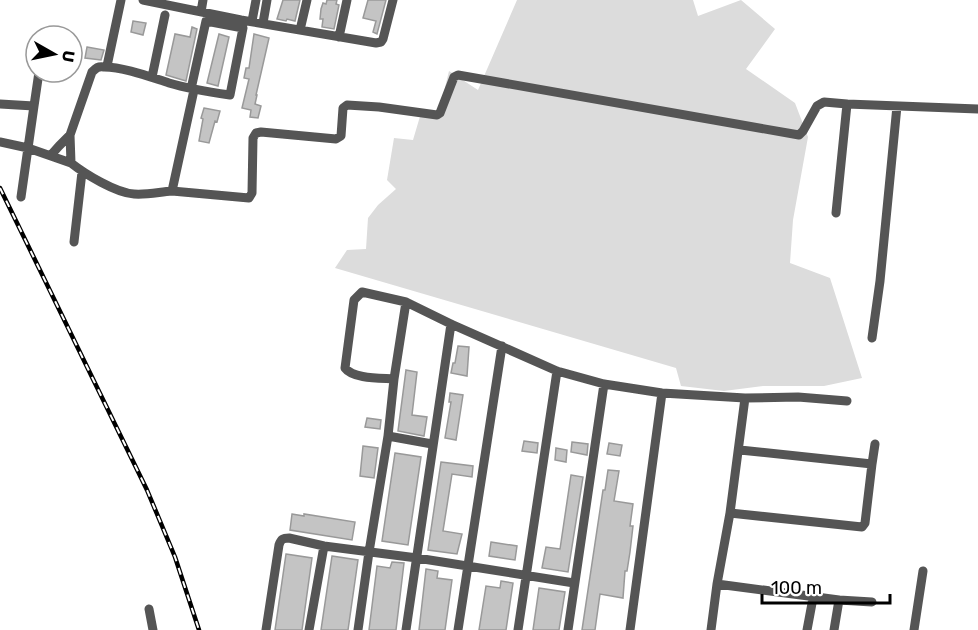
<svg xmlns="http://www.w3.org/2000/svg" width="978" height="630" font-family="Rubik,sans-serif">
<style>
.green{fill:#dcdcdc}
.building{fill:#c4c4c4;stroke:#999;stroke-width:1.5}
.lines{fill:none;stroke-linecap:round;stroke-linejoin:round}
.minor{stroke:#555;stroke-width:9}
.rail-casing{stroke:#000;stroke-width:4.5}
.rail{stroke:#fff;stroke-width:2;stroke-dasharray:7;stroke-linecap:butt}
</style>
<rect width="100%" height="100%" fill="#fff"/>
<path class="green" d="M517,0H693L698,16L741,0L775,29L746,69L795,103L808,137L793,220L790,263L830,278L862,378L824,386H763L724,391L681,386L676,368L335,268L347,250L366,249L368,218L378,205L396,189L387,180L394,138L413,140L421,113L439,112L449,71L478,90Z"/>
<path class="building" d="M283,0H300L295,21L287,19L286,21L277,19Z
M327,0H337L336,4L339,5L334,29L322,27L323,19H320L321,9L323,3L326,4Z
M368,0H386L377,34L373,32L376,21L363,18Z
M133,21L146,23L143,35L131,32Z
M192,27L197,29L186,81L166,75L175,34L190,37Z
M219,34L229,37L218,86L207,83Z
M254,34L269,38L256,95H257L255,104L261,106L258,118L250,117L251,110L242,108L249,79L244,78L246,68H249Z
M87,47L104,50L101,60L85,58Z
M204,108L220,111L217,122L215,121L209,143L199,141L203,119L201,118Z
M458,346L469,347L467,376L451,373L453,363H455Z
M406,370L417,372L412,415L427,417L424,436L398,431Z
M450,393L463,395L456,440L445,438L451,402H449Z
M367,418L381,420L380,429L365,427Z
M524,441L538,443L537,453L522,451Z
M572,442L588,444L587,455L571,452Z
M609,443L622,445L620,456L607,454Z
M363,446L378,448L374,478L360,476Z
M556,448L567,450L566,462L555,460Z
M395,453L421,457L408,545L382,541Z
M441,462L473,466L472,477L452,474L443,531L462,534L457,554L428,550Z
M608,470L619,471L614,501L633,504L630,526H633L630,552L627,571H625L623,598L600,594L595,630H582L603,490H605Z
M571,475L583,477L568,572L542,568L546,547L560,549Z
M292,514L304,516V514L355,522L352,540L290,530Z
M491,542L517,546L515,560L489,556Z
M286,554L312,558L302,630H275Z
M332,556L358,560L348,630H321Z
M392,562L404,563L396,630H369L377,566L390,568Z
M426,569L438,571L437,578L452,580L445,630H419Z
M501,581L513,583L506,630H479L486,586L500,588Z
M539,588L565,592L559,630H533Z"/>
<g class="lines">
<path class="minor" d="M143,0L241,20L376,43L381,42L383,39L393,0
M201,12L203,0
M252,21L256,0
M263,23L267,0
M300,30L307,0
M339,37L347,0
M107,66L121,0
M152,77L165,15
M0,104L34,106L21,197
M34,106L39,72
M0,142L28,148L71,163L70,135
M51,155L59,146L70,135L92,72C96,68 98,66 104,67C124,67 150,77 169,83C189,89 209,92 230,95L243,28L206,21L191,89
M71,163C85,174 116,193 134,194C147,195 159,192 172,191L194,90
M172,191L249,198L252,193L253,138L256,133L261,132L336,139L341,136L343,108L347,105L379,107L437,115L440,113L454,77L458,75L799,135L803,131L817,106L824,102L847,104L978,109
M836,213L847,104
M74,242L82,172
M872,338L880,281L897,106
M394,379C381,378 353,379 345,368L354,300L362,292L406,302L451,324L557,371L604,384L662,393L745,398L798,397L847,401
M388,436L432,444
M872,464L875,444
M730,513L862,527L865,523L872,464L740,450
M717,584L839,600L834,630
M839,600L872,602
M149,609L153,630
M266,630L279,545C281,539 283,538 289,538L324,546L417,558L574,583
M309,630L324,546
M358,630L369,552L388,436L394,379L406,302
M406,630L451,324
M458,630L502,346
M518,630L557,371
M568,630L604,384
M630,630L662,393
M711,630L717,584L730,513L745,398
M807,630L813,598
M914,630L923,571"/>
<g class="rail-casing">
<path id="rail" d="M0,188L147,490L175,557L199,630"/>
</g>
<use href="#rail" class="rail"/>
</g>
<g transform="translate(54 54) rotate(99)"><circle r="28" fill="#ffffff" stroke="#999999" stroke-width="1.5"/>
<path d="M0-4.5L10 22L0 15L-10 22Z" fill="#000000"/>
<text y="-9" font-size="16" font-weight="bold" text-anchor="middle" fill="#000000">U</text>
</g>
<path d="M762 594v9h128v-9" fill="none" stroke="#000000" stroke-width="3"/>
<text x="771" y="594" font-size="18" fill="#000000" stroke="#ffffff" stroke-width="4.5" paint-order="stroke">100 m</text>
</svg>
